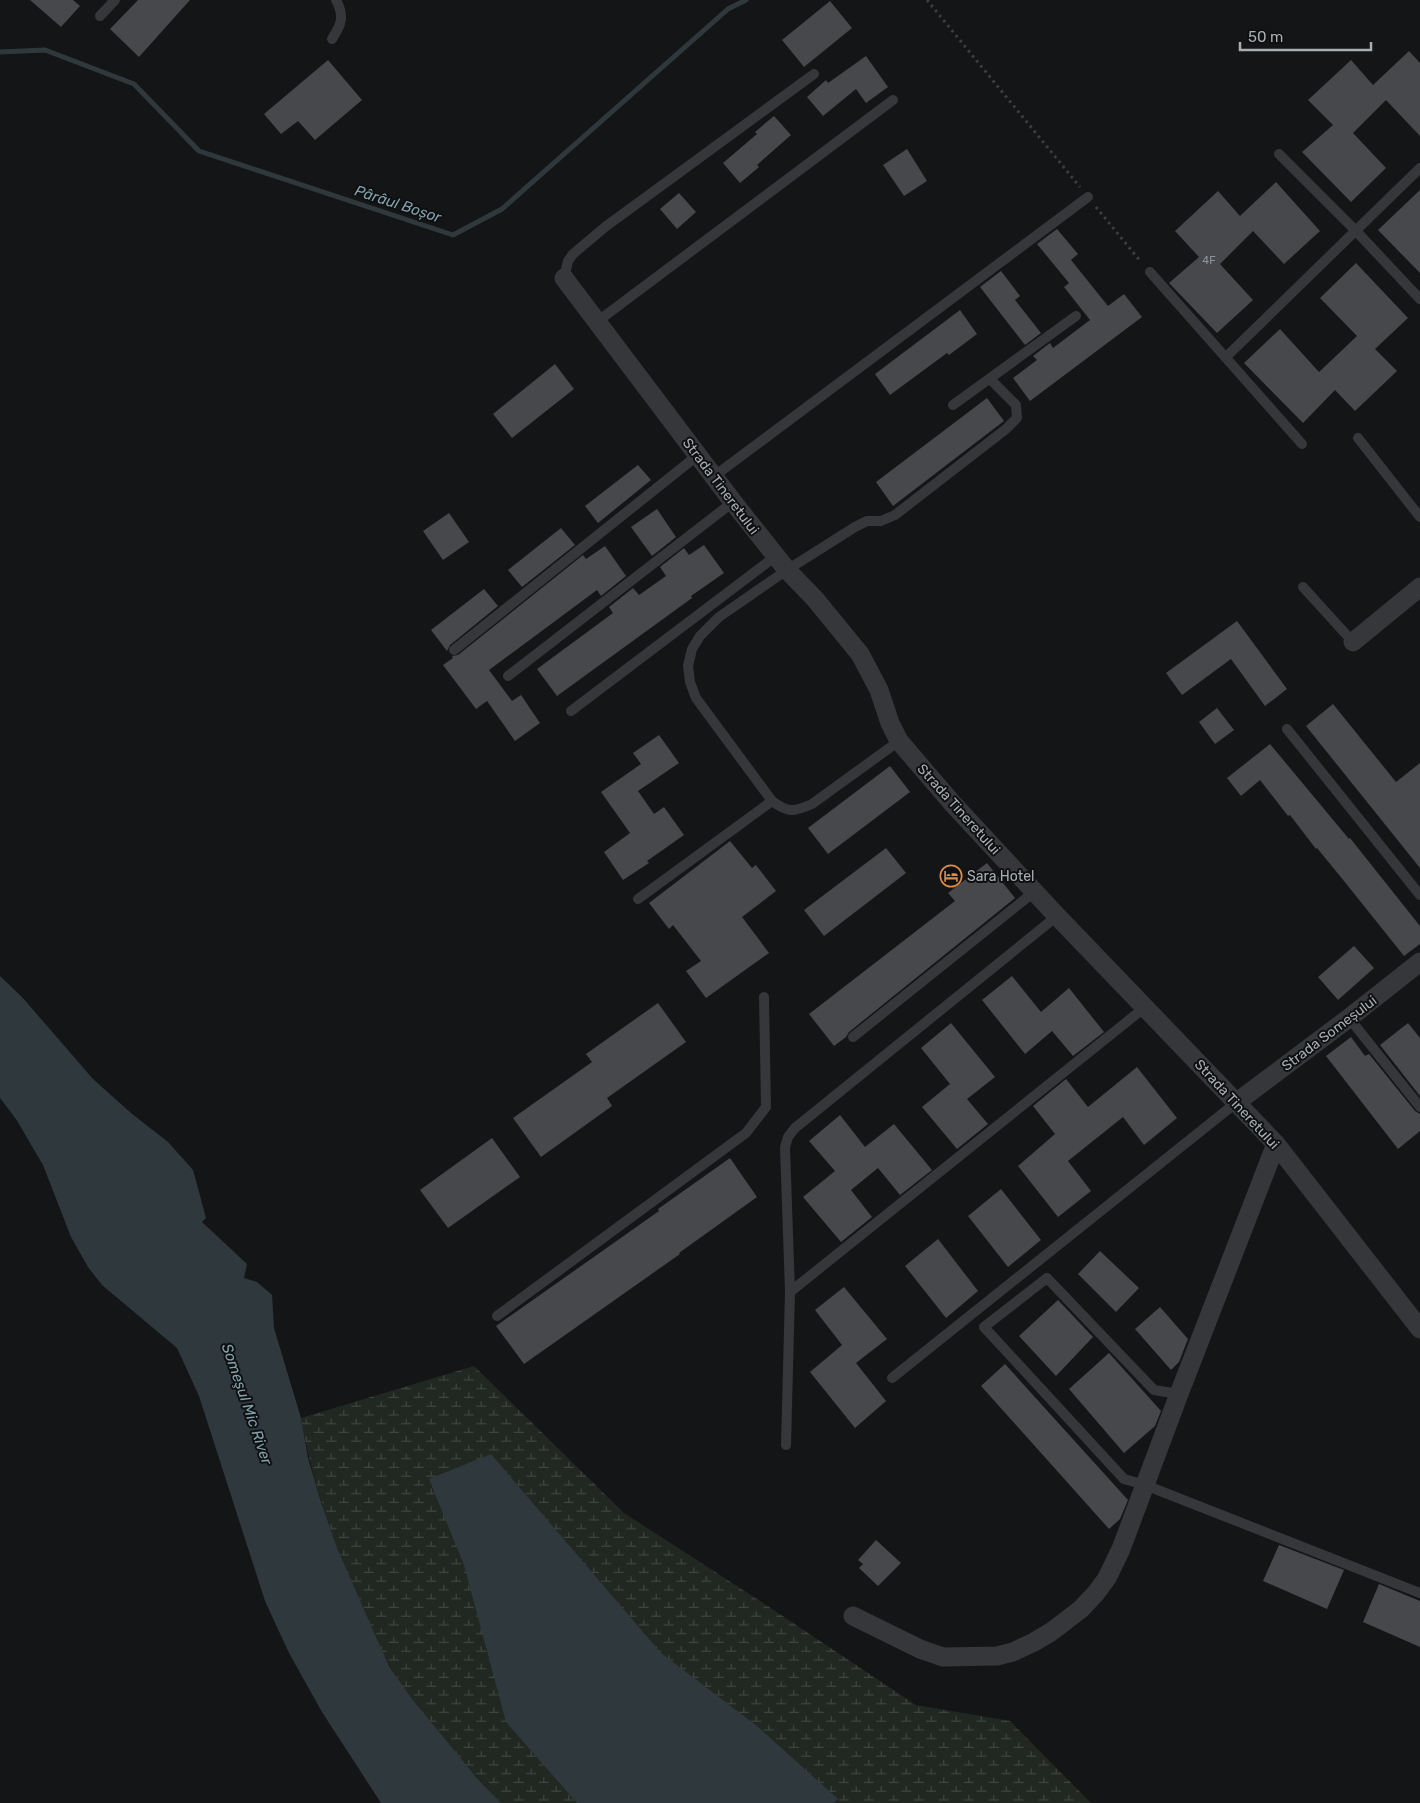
<svg xmlns="http://www.w3.org/2000/svg" width="1420" height="1803" font-family="Rubik,sans-serif">
<style>
.wetland{fill:url(#wetland-marsh)}
.water{fill:#2f393d}
.lines{fill:none;stroke-linecap:round;stroke-linejoin:round}
.stream{stroke:#2f393d;stroke-width:5}
.building{fill:#46484b}
.path{stroke:#3c3e41;stroke-width:3;stroke-dasharray:2.5 4;stroke-linecap:butt}
.lane{stroke:#36373a;stroke-width:10}
.street{stroke:#36373a;stroke-width:19}
.labels{text-anchor:middle;stroke-width:4;stroke-linejoin:round;paint-order:stroke}
.number-label{font-size:11px;fill:#90949a}
.street-label{font-size:14px;fill:#a8aeb4;stroke:#0f1011}
.poi-label{font-size:14px;fill:#a8aeb4;stroke:#0f1011;text-anchor:start}
.water-label{font-size:15px;font-style:italic;fill:#82a1ac;stroke:#0f1011}
</style>
<defs>
<pattern id="wetland-marsh" width="20" height="14" patternUnits="userSpaceOnUse" patternTransform="scale(1.25)"><rect width="20" height="14" fill="#212821"/><path d="M1 5h8M5 5V1M11 12h8M15 12V8" fill="none" stroke="#3e453f"/></pattern>
</defs>
<rect width="100%" height="100%" fill="#141516"/>
<path class="wetland" d="M474,1366L624,1513L754,1597L916,1705L1010,1721L1091,1803H501C461,1761 421,1716 391,1668C379,1649 370,1626 361,1606C335,1545 312,1484 301,1418Z"/>
<path class="water" d="M0,976L22,997L93,1079L131,1113L168,1142L193,1170L206,1218L202,1222L247,1264L244,1278L257,1282L272,1295L274,1328L301,1418L308,1458L321,1502L338,1550L371,1626L389,1666L412,1699L477,1778L501,1803H381L322,1712L289,1653L265,1601L199,1396L177,1348L102,1285L88,1267L71,1237L43,1165L16,1119L0,1098Z
M491,1454L661,1653L757,1726L838,1799L834,1803H577L506,1722L464,1565L429,1479Z"/>
<g class="lines">
<path class="stream" d="M0,52L45,50L134,84L199,151L453,235L502,209L728,9L746,0"/>
</g>
<path class="building" d="M30,0H73L80,6L61,27Z
M138,0H190L139,57L110,29Z
M830,1L852,28L804,67L782,40Z
M1409,51L1420,63V136L1386,100L1353,133L1386,168L1351,202L1302,152L1333,125L1308,100L1351,60L1373,85Z
M866,56L888,87L866,103L856,89L823,116L807,97L826,80L828,83Z
M328,60L362,100L315,140L298,121L281,134L264,114Z
M774,116L791,135L757,165L759,167L740,183L723,163L757,134L755,132Z
M907,149L927,181L904,196L883,165Z
M1276,182L1320,231L1284,264L1253,231L1220,264L1253,300L1217,333L1169,283L1199,257L1175,231L1218,191L1240,216Z
M1420,190V273L1378,230Z
M679,193L696,212L677,229L660,209Z
M1057,229L1078,254L1071,260L1108,306L1124,294L1142,317L1030,401L1013,378L1037,360L1033,356L1050,343L1053,348L1090,320L1064,287L1069,283L1037,244Z
M1356,263L1408,318L1375,349L1397,371L1355,411L1335,390L1303,423L1244,363L1280,329L1319,372L1357,336L1320,298Z
M1001,271L1020,296L1015,300L1041,333L1025,345L980,287Z
M960,310L977,334L949,355L947,353L890,395L875,374Z
M555,364L574,389L512,438L493,414Z
M987,398L1004,421L893,506L876,482Z
M638,465L651,480L598,523L585,506Z
M657,509L676,537L652,556L631,527Z
M449,513L469,542L443,560L423,531Z
M561,528L575,545L522,587L508,570Z
M704,545L724,573L691,596L692,598L557,696L537,669L613,613L609,607L633,588L639,595L666,576L660,567L684,548L689,555Z
M605,546L626,576L601,596L597,590L489,670L512,701L521,695L540,723L515,741L487,701L476,709L443,665L453,658L452,656L458,655L583,555L586,559Z
M484,589L498,606L450,645L447,651L431,630Z
M1237,621L1287,689L1265,706L1231,659L1182,695L1166,673Z
M1333,704L1396,782L1420,763V868L1306,726Z
M1217,708L1234,730L1215,744L1199,722Z
M659,735L679,763L638,791L654,814L664,807L684,835L647,861L649,863L623,880L604,852L630,833L601,792L641,764L633,753Z
M1270,744L1349,839L1350,838L1420,926V944L1404,956L1344,881L1317,848L1316,849L1290,815L1288,816L1260,780L1241,796L1227,778Z
M890,766L910,792L828,854L808,828Z
M730,841L752,868L756,865L776,891L742,917L769,953L706,998L686,971L701,961L673,925L669,929L649,903Z
M886,848L906,873L824,936L804,910Z
M987,863L1015,898L849,1032L846,1037L834,1046L809,1014L955,901L948,893Z
M1354,946L1374,968L1338,1000L1318,977Z
M1012,976L1041,1012L1069,988L1104,1032L1073,1056L1052,1031L1025,1054L982,1000Z
M658,1003L686,1042L607,1098L612,1106L541,1157L513,1118L592,1062L586,1054Z
M951,1023L995,1077L967,1099L988,1124L957,1149L922,1107L950,1084L921,1048Z
M1408,1023L1420,1038V1096L1380,1045Z
M1351,1037L1365,1056L1369,1054L1415,1111L1420,1114V1131L1398,1149L1326,1056Z
M1137,1067L1177,1118L1144,1145L1123,1117L1068,1161L1091,1191L1058,1217L1018,1166L1055,1134L1033,1106L1066,1079L1088,1107Z
M840,1115L865,1147L894,1124L932,1170L900,1195L878,1168L851,1190L872,1217L841,1242L803,1197L835,1171L809,1141Z
M492,1138L520,1177L448,1228L420,1190Z
M730,1158L757,1197L679,1253L680,1254L524,1364L496,1326L659,1211L658,1209Z
M1001,1189L1041,1240L1008,1267L968,1216Z
M938,1239L978,1291L946,1318L905,1266Z
M1100,1251L1139,1288L1116,1312L1078,1274Z
M844,1287L887,1339L856,1363L886,1401L855,1428L810,1372L842,1345L815,1310Z
M1058,1300L1093,1337L1056,1376L1019,1336Z
M1160,1307L1188,1339L1179,1362L1171,1370L1135,1329Z
M1109,1353L1161,1411L1155,1426L1124,1453L1069,1389Z
M1005,1364L1128,1500L1120,1519L1109,1529L981,1386Z
M876,1540L901,1563L878,1586L859,1568L863,1564L858,1560Z
M1279,1545L1344,1570L1327,1609L1263,1581Z
M1379,1584L1420,1601V1647L1363,1622Z"/>
<g class="lines">
<path class="path" d="M927,0L1080,187
M1096,207L1141,262"/>
<path class="lane" d="M100,16L115,0
M332,39C341,25 345,17 336,0
M1279,154L1356,231L1420,299
M1150,272L1302,444
M564,278L568,261L573,254L605,227L814,74
M598,321L893,100
M1226,357L1420,168
M953,405L1076,316
M1358,438L1420,517
M713,477L1088,197
M1303,587L1353,642
M454,650L698,455
M508,676L733,502
M571,711L776,556
M1287,729L1420,895
M899,741L812,804C794,812 788,813 772,801L696,698L690,682L688,666L692,649L700,636L719,617L787,570L855,527L867,521H881L895,515L1006,429L1017,418L1016,405L990,379
M638,899L772,801
M1349,1018L1420,1107
M853,1037L1034,892
M790,1292L1144,1008
M497,1316L746,1133L766,1107L764,997
M892,1378L1237,1102
M1179,1394L1154,1390L1047,1278L984,1327L1124,1479L1145,1485L1420,1593
M786,1445L790,1292L785,1147L788,1137L795,1128L1057,916"/>
<path class="street" d="M564,278L733,502L787,570L815,599L860,654L879,690L890,723L899,741L953,804L1057,916L1276,1144L1420,1329
M1353,642L1420,587
M1237,1102L1349,1018L1420,962
M853,1616L920,1649L943,1657L997,1656L1013,1652L1034,1642L1051,1632L1081,1609L1096,1593L1107,1578L1121,1549L1179,1394L1276,1144"/>
</g>
<defs>
<g id="hotel-ring" transform="scale(1.125)"><circle r="9.5" fill="#0f1011" stroke="#dd8b45" stroke-width="1.5"/><path d="M-6-4.5h1.5V1H6V5H4.5V3h-9V5H-6ZM-4 0a1.8 1.8 0 1 1 3.6 0ZM.5 0V-2.5h3Q6-2.5 6 0Z" fill="#dd8b45"/></g>
</defs>
<g fill-rule="evenodd">
<use href="#hotel-ring" x="951" y="876"/>
</g>
<g class="labels">
<g class="number-label">
<text x="1209" y="264">4F</text>
</g>
<g class="street-label">
<text transform="translate(721 486) rotate(53)" y="5">Strada Tineretului</text>
<text transform="translate(959 809) rotate(48)" y="5">Strada Tineretului</text>
<text transform="translate(1329 1033) rotate(-37)" y="5">Strada Someșului</text>
<text transform="translate(1237 1104) rotate(47)" y="5">Strada Tineretului</text>
</g>
<g class="poi-label">
<text x="967" y="881">Sara Hotel</text>
</g>
<g class="water-label">
<text transform="translate(398 204) rotate(18)" y="5">Pârâul Boșor</text>
<text transform="translate(247 1404) rotate(71)" y="5">Someşul Mic River</text>
</g>
</g>
<path d="M1240 42v8h131v-8" fill="none" stroke="#a8aeb4" stroke-width="2.5"/>
<text x="1248" y="42" font-size="15" fill="#a8aeb4" stroke="#0f1011" stroke-width="4" paint-order="stroke">50 m</text>
</svg>
